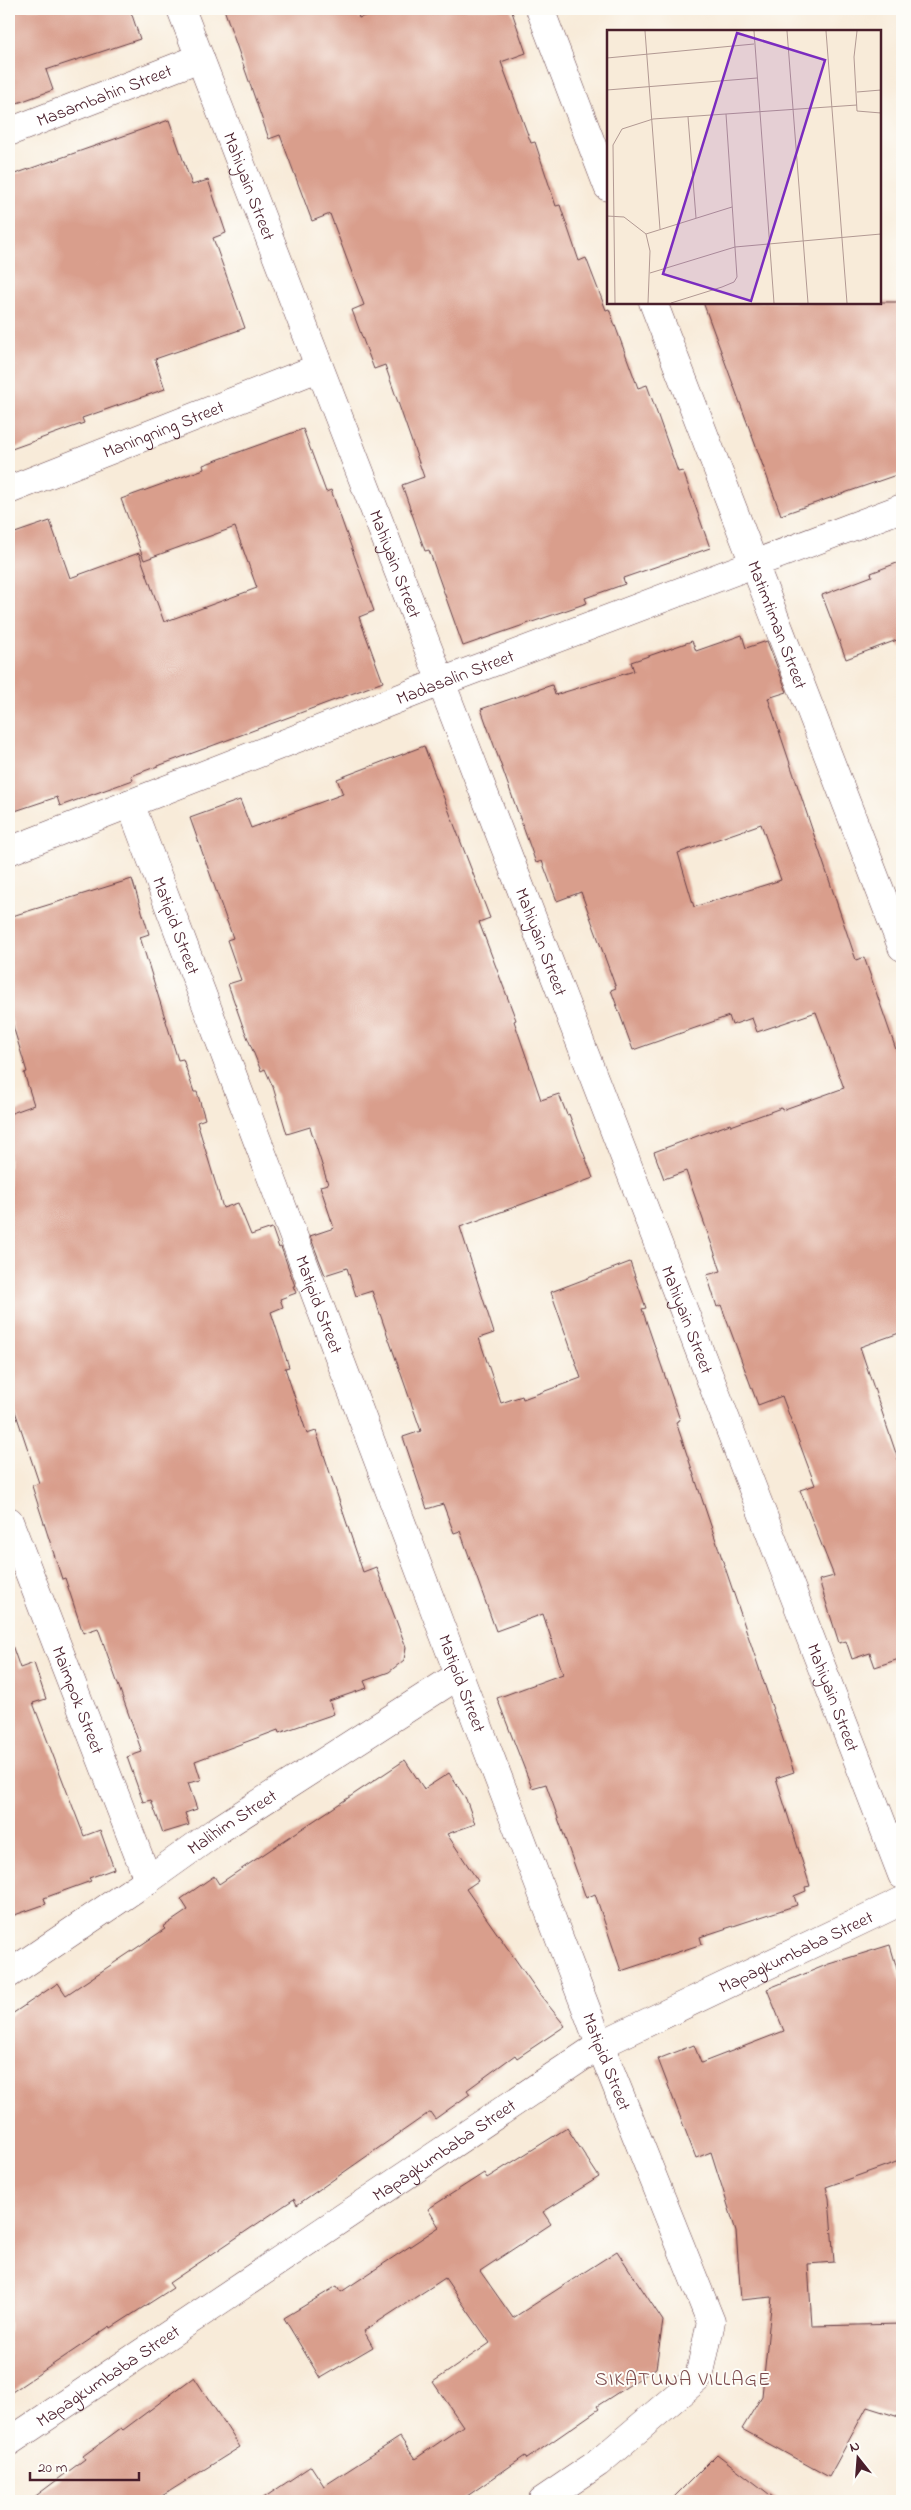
<svg xmlns="http://www.w3.org/2000/svg" width="911" height="2510" font-family="'Indie Flower',sans-serif">
<style>
.building{fill:#d99e8c;fill-rule:evenodd}
.lines{fill:none;stroke-linecap:round;stroke-linejoin:round}
.minor-casing{stroke:#643e45;stroke-width:29}
.minor{stroke:#fff;stroke-width:28}
.labels{text-anchor:middle;stroke-width:4;stroke-linejoin:round;paint-order:stroke}
.street-label{font-size:18px;fill:#4a1f2b;stroke:#fdfcf7}
.quarter-label{font-size:20px;letter-spacing:1px;fill:#7c4b4d;stroke:#fdfcf7}
.inset-road{fill:none;stroke:#b29993;stroke-width:1}
.view{fill:#7b2cbf;fill-opacity:0.15;stroke:#7b2cbf;stroke-width:2.5}
.inset-edge{fill:none;stroke:#4a1f2b;stroke-width:2.5}
</style>
<rect width="100%" height="100%" fill="#fdfcf7"/>
<filter id="ink" filterUnits="userSpaceOnUse"><feTurbulence type="fractalNoise" baseFrequency=".02" numOctaves="2"/><feDisplacementMap in="SourceGraphic" scale="10" xChannelSelector="R" yChannelSelector="G"/><feConvolveMatrix kernelMatrix="1 2 1 2 8 2 1 2 1" color-interpolation-filters="sRGB"/></filter>
<filter id="wash" filterUnits="userSpaceOnUse"><feTurbulence type="fractalNoise" baseFrequency=".0096" numOctaves="4" result="noise"/><feDisplacementMap in="SourceGraphic" scale="20" xChannelSelector="R" yChannelSelector="G"/><feGaussianBlur stdDeviation="1.12" result="paint"/><feColorMatrix in="noise" values="0 0 0 0 0 0 0 0 0 0 0 0 0 0 0 0 0 1.4 0 .05"/><feComposite in="paint" operator="in"/></filter>
<g filter="url(#wash)">
<rect width="100%" height="100%" fill="#f8ebd9"/>
<g id="blocks">
<path class="building" d="M9,9H130L140,39L46,70L53,90L9,106Z
M224,9H356L359,18L384,9H511L526,53L501,62L531,143L535,142L556,206L560,205L579,261L586,258L606,310L609,309L638,388L647,385L678,472L683,471L710,548L623,578L625,584L585,598L587,603L463,646L429,550L425,551L402,485L424,477L385,365L374,369L352,310L364,305L330,214L312,221L280,135L269,139Z
M169,120L192,185L208,180L226,233L213,238L245,328L155,359L165,389L82,418L84,423L9,450V176Z
M703,302H902V473L781,515Z
M303,429L326,492L331,490L374,611L359,617L383,682L131,776L133,780L60,806L57,797L9,813V535L50,521L70,578L139,553L164,622L257,588L235,527L144,560L121,499L204,469L203,465Z
M902,561V647L900,648L897,640L846,659L822,595L872,576L871,573Z
M742,635L746,648L767,641L787,692L768,698L856,960L864,957L902,1067V1332L860,1347L902,1471V1658L875,1667L870,1653L852,1659L846,1641L839,1643L819,1580L834,1576L800,1490L815,1485L782,1396L758,1405L721,1305L717,1307L707,1275L721,1271L686,1171L664,1179L654,1152L730,1124L731,1126L781,1108L782,1110L844,1088L816,1012L757,1032L752,1018L732,1025L729,1016L633,1050L611,990L616,988L581,892L557,901L542,861L536,863L481,709L552,685L555,695L634,671L631,662L692,641L696,651ZM761,824L781,880L694,907L678,853Z
M424,746L490,918L479,922L516,1020L514,1021L541,1100L559,1094L567,1115L569,1114L593,1178L460,1227L494,1333L479,1338L501,1403L522,1396L523,1399L581,1378L551,1292L630,1262L646,1308L642,1309L680,1420L676,1422L794,1772L776,1778L810,1886L805,1887L806,1891L794,1896L797,1905L700,1937L702,1944L621,1971L595,1894L586,1898L546,1784L532,1788L497,1698L563,1674L543,1614L496,1631L460,1531L454,1533L443,1504L427,1509L403,1437L421,1431L372,1291L356,1296L347,1268L325,1275L310,1236L334,1228L320,1186L328,1184L310,1127L287,1134L273,1087L265,1069L261,1071L242,1024L228,984L241,980L227,940L233,938L190,818L240,800L251,828L343,794L337,779Z
M132,879L149,934L140,937L178,1060L183,1059L194,1092H197L205,1119L197,1122L223,1208L238,1203L251,1235L272,1228L279,1248L281,1247L295,1286H293L296,1293L280,1299L283,1307L271,1312L289,1367L285,1368L307,1434L316,1431L363,1572L376,1567L406,1647L404,1660L389,1672L364,1681L367,1688L329,1701L334,1714L279,1733L278,1730L195,1761L201,1780L188,1783L197,1809L185,1813L189,1825L163,1833L151,1800L143,1802L127,1757L142,1752L98,1628L83,1633L65,1578L62,1579L32,1486L39,1483L14,1408L9,1410V1114L34,1105L24,1073L27,1072L9,1013V917Z
M12,1645L20,1668L34,1663L46,1699L33,1703L84,1836L100,1830L114,1869L89,1878L91,1881L44,1898L46,1904L9,1917V1646Z
M405,1760L424,1789L449,1773L466,1799L475,1824L447,1834L478,1881L466,1889L541,1996L565,2026L517,2058L515,2055L467,2090L470,2094L435,2119L430,2112L297,2205L294,2199L169,2283L173,2288L111,2328L110,2326L9,2394V2016L58,1983L66,1995L165,1929L163,1927L188,1910L181,1899L214,1876L219,1884Z
M890,1945L902,1986V2160L826,2187L829,2198L834,2262L808,2264L812,2326L902,2324V2418L867,2407L829,2477L742,2429L762,2396L772,2297L741,2300L736,2231L711,2152L696,2158L658,2059L694,2045L701,2063L784,2031L767,1989L829,1964Z
M567,2128L599,2177L543,2212L551,2224L480,2271L513,2318L617,2251L663,2321L656,2368L597,2406L599,2409L527,2459L525,2456L460,2501H259L311,2466L324,2486L400,2437L415,2459L463,2426L433,2382L490,2343L445,2278L364,2331L373,2347L320,2378L284,2318L337,2286L341,2292L439,2227L428,2209L484,2173L487,2178Z
M194,2377L240,2447L154,2501H29L85,2459L83,2456L121,2428L123,2430Z
M717,2454L778,2501H670Z"/>
</g>
</g>
<g filter="url(#ink)">
<use href="#blocks" fill-opacity="0" stroke="#643e45" stroke-width="1"/>
<g class="lines">
<g class="minor-casing">
<g id="minor">
<path id="s1" d="M181,9L902,1875"/>
<path d="M540,9L608,187"/>
<path id="s2" d="M9,132L200,58"/>
<path id="s3" d="M653,302L902,947"/>
<path id="s4" d="M9,490L318,368"/>
<path id="s5" d="M130,803L459,1675L600,2045L711,2322L699,2377L598,2463L542,2501"/>
<path id="s6" d="M9,851L441,682L902,508"/>
<path id="s7" d="M9,1521L148,1880"/>
<path id="s8" d="M9,1974L148,1880L218,1830L459,1675"/>
<path id="s9" d="M9,2442L600,2045L902,1901"/>
</g>
</g>
<use href="#minor" class="minor"/>
</g>
</g>
<g class="labels">
<g class="street-label">
<text dy="6" stroke="none"><textPath href="#s2" startOffset="102">Masambahin Street</textPath></text>
<text dy="6" stroke="none"><textPath href="#s1" startOffset="190">Mahiyain Street</textPath></text>
<text dy="6" stroke="none"><textPath href="#s4" startOffset="166">Maningning Street</textPath></text>
<text dy="6" stroke="none"><textPath href="#s1" startOffset="595">Mahiyain Street</textPath></text>
<text dy="6" stroke="none"><textPath href="#s3" startOffset="346">Matimtiman Street</textPath></text>
<text dy="6" stroke="none"><textPath href="#s6" startOffset="479">Madasalin Street</textPath></text>
<text dy="6" stroke="none"><textPath href="#s5" startOffset="131">Matipid Street</textPath></text>
<text dy="6" stroke="none"><textPath href="#s1" startOffset="1000">Mahiyain Street</textPath></text>
<text dy="6" stroke="none"><textPath href="#s5" startOffset="536">Matipid Street</textPath></text>
<text dy="6" stroke="none"><textPath href="#s1" startOffset="1405">Mahiyain Street</textPath></text>
<text dy="6" stroke="none"><textPath href="#s5" startOffset="941">Matipid Street</textPath></text>
<text dy="6" stroke="none"><textPath href="#s1" startOffset="1810">Mahiyain Street</textPath></text>
<text dy="6" stroke="none"><textPath href="#s7" startOffset="192">Maimpok Street</textPath></text>
<text dy="6" stroke="none"><textPath href="#s8" startOffset="270">Malihim Street</textPath></text>
<text dy="6" stroke="none"><textPath href="#s9" startOffset="929">Mapagkumbaba Street</textPath></text>
<text dy="6" stroke="none"><textPath href="#s5" startOffset="1346">Matipid Street</textPath></text>
<text dy="6" stroke="none"><textPath href="#s9" startOffset="524">Mapagkumbaba Street</textPath></text>
<text dy="6" stroke="none"><textPath href="#s9" startOffset="119">Mapagkumbaba Street</textPath></text>
</g>
<g class="quarter-label">
<text x="683" y="2385">SIKATUNA VILLAGE</text>
</g>
</g>
<g transform="translate(607 30)">
<rect width="274" height="274" fill="#f8ebd9"/>
<path class="inset-road" d="M38,1L53,199M147,1L167,273M180,1L201,273M219,1L240,273M250,1L247,27L250,81L274,83M0,28L147,14M0,60L150,48M250,62L274,60M81,87L89,188M0,186L17,187L39,204L43,221L41,273M39,204L125,177M43,243L128,217L274,204M8,273L6,115L15,99L46,89L250,75M64,273L115,257L127,252L130,247L119,84"/>
<path class="view" d="M130,3L218,30L144,271L56,244Z"/>
<rect width="274" height="274" class="inset-edge"/>
</g>
<rect width="911" height="2510" fill="none" stroke="#fdfcf7" stroke-width="30"/>
<g transform="translate(858 2458) rotate(343)" stroke="#fdfcf7" stroke-width="4" paint-order="stroke">
<path d="M0-4L9 19L0 12L-9 19Z" fill="#4a1f2b"/>
<text y="-8" font-size="14" font-weight="bold" text-anchor="middle" fill="#4a1f2b">N</text>
</g>
<path d="M30 2472v8h109v-8" fill="none" stroke="#4a1f2b" stroke-width="2.5"/>
<text x="38" y="2472" font-size="15" fill="#4a1f2b" stroke="#fdfcf7" stroke-width="4" paint-order="stroke">20 m</text>
</svg>
